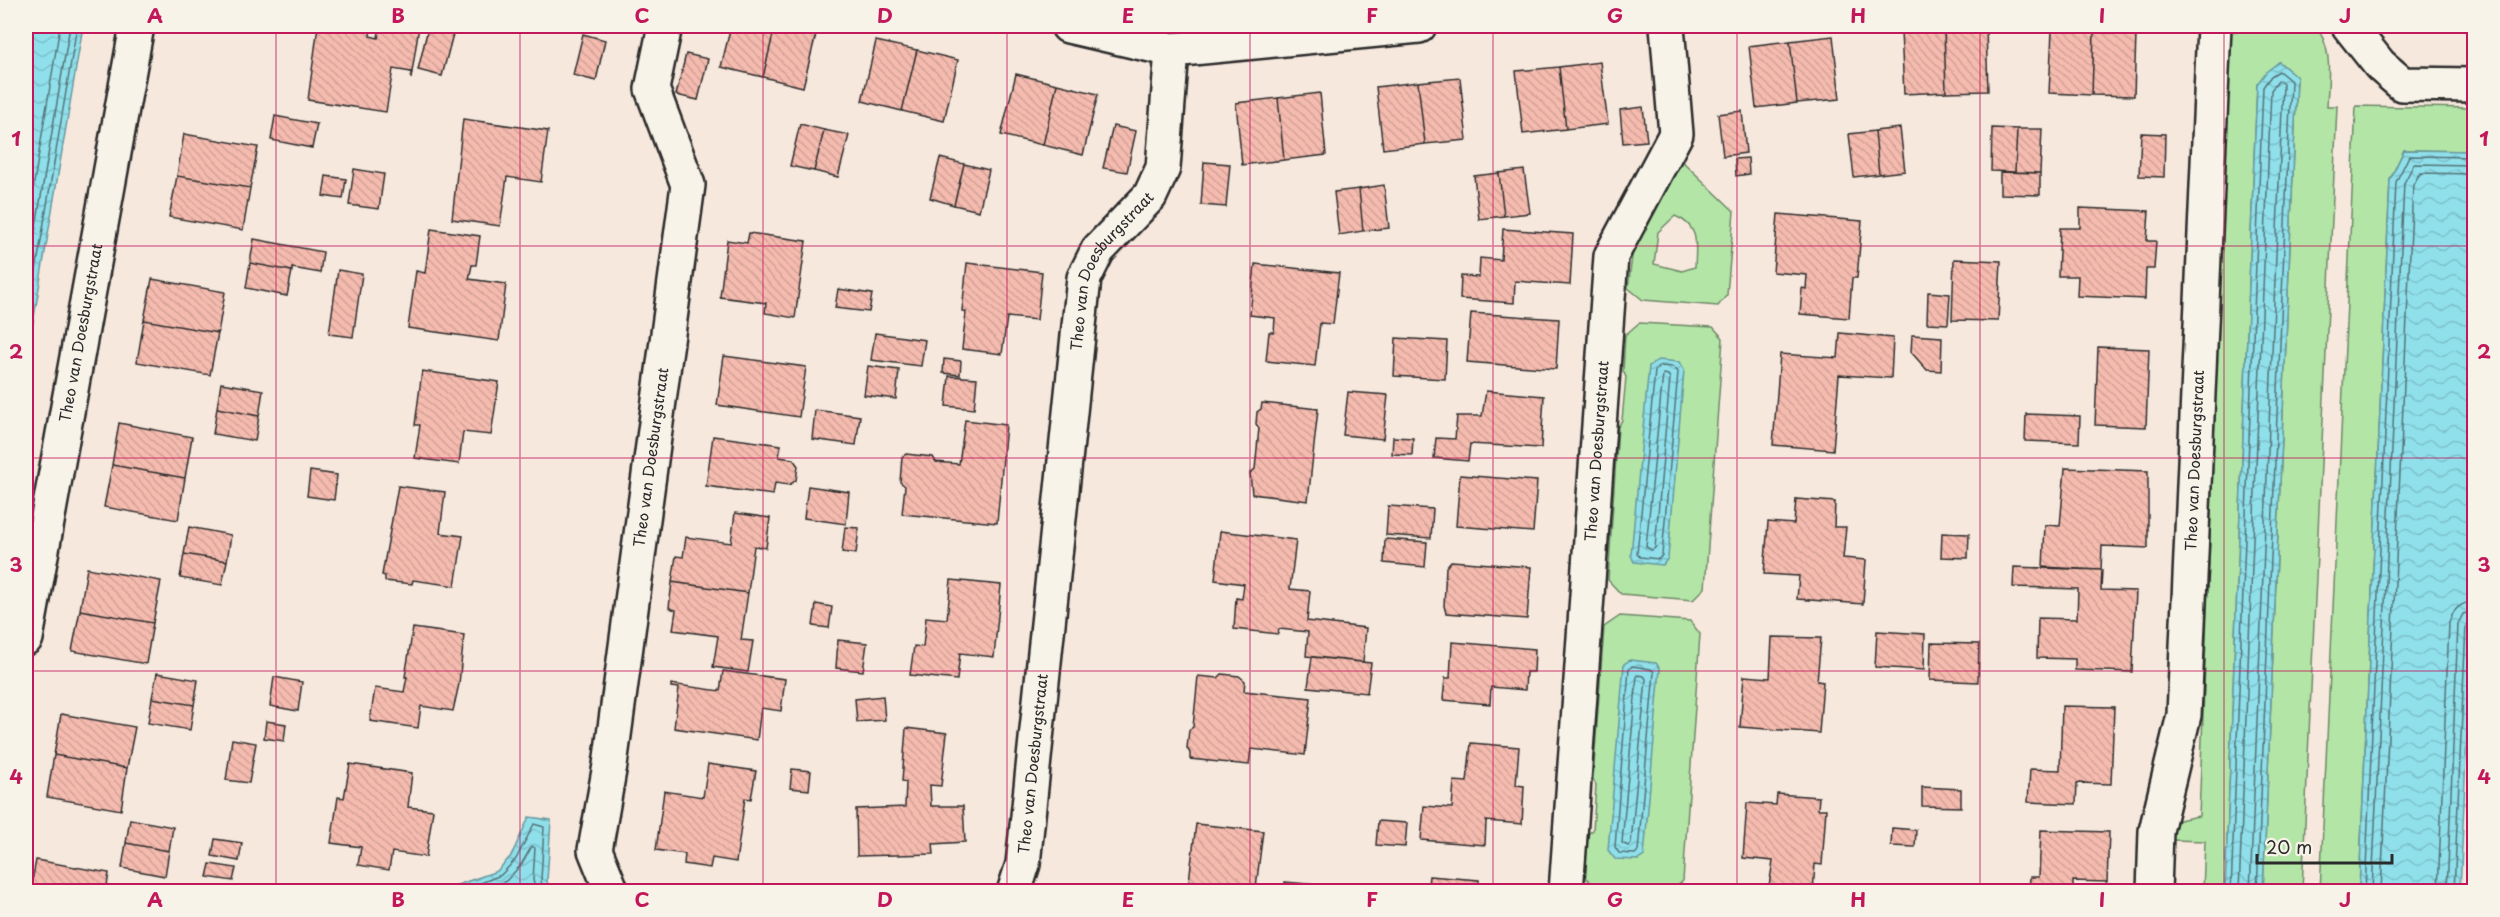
<svg xmlns="http://www.w3.org/2000/svg" width="2500" height="917" font-family="'Playpen Sans',sans-serif">
<style>
.grass{fill:#b2e5a6;stroke:#6e8868;stroke-width:1.5;fill-rule:evenodd}
.water{fill:url(#water-waves);stroke:#67989e;stroke-width:1.5}
.lines{fill:none;stroke-linecap:round;stroke-linejoin:round}
.shore{stroke:#537378;stroke-width:1.5}
.building{fill:url(#building-back-hatch);stroke:#2b2b2b;stroke-width:1.5}
.minor-casing{stroke:#2b2b2b;stroke-width:38}
.minor{stroke:#f7f3e8;stroke-width:33}
.grid{fill:none;stroke:#c2185b;stroke-width:1.5;stroke-opacity:0.55}
.labels{text-anchor:middle;stroke-width:5;stroke-linejoin:round;paint-order:stroke}
.street-label{font-size:15px;fill:#2b2b2b;stroke:#f7f3e8}
.neatline{fill:none;stroke:#c2185b;stroke-width:2}
.grid-label{font-size:20px;text-anchor:middle;font-weight:bold;fill:#c2185b}
</style>
<defs>
<pattern id="water-waves" width="16" height="10" patternUnits="userSpaceOnUse" patternTransform="scale(1.5)"><rect width="16" height="10" fill="#8fe0eb"/><path d="M0 5q4-4 8 0t8 0" fill="none" stroke="#7cc0ca"/></pattern>
<pattern id="building-back-hatch" width="6" height="6" patternUnits="userSpaceOnUse" patternTransform="scale(1.5)"><rect width="6" height="6" fill="#f5bbaf"/><path d="M-1 5l2 2M0 0l6 6M5-1l2 2" fill="none" stroke="#d2a197"/></pattern>
</defs>
<rect width="100%" height="100%" fill="#f7e8dd"/>
<filter id="ink" filterUnits="userSpaceOnUse"><feTurbulence type="fractalNoise" baseFrequency=".0167" numOctaves="2"/><feDisplacementMap in="SourceGraphic" scale="12" xChannelSelector="R" yChannelSelector="G"/><feConvolveMatrix kernelMatrix="1 2 1 2 8 2 1 2 1" color-interpolation-filters="sRGB"/></filter>
<g filter="url(#ink)">
<path class="grass" d="M1145,26H1243L1196,31Z
M2242,26H2315C2334,47 2328,79 2327,106H2337L2302,891H2263L2297,77L2279,62L2257,84L2225,891H2203L2205,841L2171,840V828L2179,820L2199,816L2230,31H2239Z
M2356,106L2474,108V151L2404,150L2390,180L2359,891L2320,892Z
M1681,160L1734,211L1727,295L1718,306L1643,300L1628,288L1633,249ZM1675,216C1700,226 1696,244 1695,267L1682,271L1654,264L1658,232Z
M1639,323L1713,327L1723,338L1705,588L1693,600L1621,594L1608,580L1618,427L1622,420L1626,377L1623,371L1625,335Z
M1620,616L1690,621L1700,634L1683,881L1671,891H1600L1585,877L1588,834L1593,830L1596,785L1593,779L1604,627Z"/>
<path class="water" d="M26,26H83L26,365Z
M2279,62L2297,77L2263,891H2225L2257,84L2266,72Z
M2404,150L2474,151V579L2460,891H2359L2390,180Z
M1658,360L1679,362L1684,370L1668,558L1663,565L1634,562L1631,555L1649,366Z
M1630,660L1656,663L1660,669L1644,856L1638,860L1615,859L1608,850L1624,664Z
M529,817L551,820L547,881L550,891H440L497,871L511,856Z"/>
<g class="lines">
<path class="shore" d="M26,231L60,26
M26,285L70,26
M26,330L77,26
M1660,366L1674,367L1678,372L1662,555L1659,559L1640,557L1637,554L1655,371Z
M1663,374L1668,375L1670,378L1655,548L1652,550L1646,547Z
M1632,666L1651,669L1654,672L1638,851L1635,854L1619,853L1615,847L1629,669Z
M1637,675L1644,676L1646,679L1631,843L1628,846L1622,843Z
M458,892L501,875L516,859L534,824L544,827L541,880L543,892
M480,892L506,881L521,865L532,846L535,848L533,880L536,892
M2231,892L2263,87L2271,76L2279,71L2291,81L2257,892
M2239,892L2271,90L2279,80L2283,84L2250,892
M2365,892L2396,182L2409,156L2474,157
M2372,892L2404,183L2414,164L2474,165
M2381,892L2413,185L2420,173L2474,174
M2438,892L2449,623C2452,610 2461,602 2474,602
M2447,892L2458,624L2463,614L2474,611
M2454,892L2466,625L2469,619L2474,618"/>
</g>
<path class="building" d="M318,26H371L370,36L378,38L380,26H419L411,79V72L393,69L386,112L308,100Z
M731,26H775L763,77L721,67Z
M775,26H818L803,87L763,77Z
M428,28L453,34L442,76L418,70Z
M1986,28L1988,91L1946,92L1944,29Z
M1944,29L1946,92L1904,94L1901,31Z
M2052,31L2094,32L2092,95L2049,93Z
M2094,32L2136,34L2134,96L2092,95Z
M583,34L605,40L596,81L573,75Z
M1833,36L1840,99L1797,103L1790,41Z
M876,41L917,50L902,111L862,101Z
M1790,41L1797,103L1756,108L1749,46Z
M917,50L958,60L944,121L902,111Z
M686,54L708,59L698,100L676,95Z
M1600,62L1608,124L1566,129L1559,67Z
M1559,67L1566,129L1523,134L1516,71Z
M1016,74L1057,84L1043,145L1001,135Z
M1460,78L1467,140L1425,144L1418,82Z
M1418,82L1425,144L1383,149L1376,87Z
M1057,84L1098,94L1083,155L1043,145Z
M1320,93L1326,155L1284,160L1278,98Z
M1278,98L1284,160L1242,165L1236,103Z
M1643,107L1647,141L1623,143L1620,110Z
M1742,111L1746,153L1723,156L1718,114Z
M275,116L317,124L312,148L271,140Z
M463,119L548,131L541,182L507,177L500,226L452,219Z
M800,124L824,130L814,171L790,166Z
M1113,126L1136,131L1127,172L1103,168Z
M1900,128L1905,171L1879,174L1875,131Z
M1992,128L2017,129L2015,172L1991,171Z
M2017,129H2042L2040,173L2015,172Z
M824,130L849,135L838,177L814,171Z
M1875,131L1879,174L1854,177L1849,134Z
M2141,133L2165,134L2164,177L2139,176Z
M184,134L258,147L250,188L177,176Z
M940,158L964,164L954,205L930,198Z
M1748,158L1749,174L1736,176L1735,159Z
M1204,162L1230,164L1226,207L1201,205Z
M964,164L989,170L979,211L954,205Z
M354,169L384,174L379,209L349,205Z
M1524,170L1530,213L1504,216L1499,173Z
M2000,172L2040,173V195L2000,194Z
M1499,173L1504,216L1479,219L1474,176Z
M177,176L250,188L243,230L169,217Z
M326,176L346,179L343,199L323,196Z
M1384,185L1389,228L1363,231L1359,189Z
M1359,189L1363,231L1339,235L1334,192Z
M2080,208L2149,211L2147,241H2156L2154,269H2146L2145,299L2077,296L2078,276H2058L2060,228H2080Z
M1778,214L1862,221L1857,278H1852L1849,318L1800,314L1802,288L1806,289L1807,275L1773,272Z
M431,229L480,236L476,265H472L469,279L506,284L499,341L408,328L416,271L425,273Z
M1503,229L1573,234L1570,285L1515,281L1514,303L1460,299L1461,276L1479,277L1480,258L1501,260Z
M749,233L806,241L795,318L765,313L766,303L720,297L727,240L747,243Z
M254,239L323,252L320,273L292,268V271L250,263Z
M1954,259L2001,261L1998,321L1952,320Z
M250,263L292,271L287,296L246,288Z
M967,263L1042,272L1037,320L1007,317L1002,354L962,349L966,312L962,311Z
M1255,264L1339,273L1333,324L1320,323L1315,366L1266,361L1269,332H1274L1275,318L1250,315Z
M338,270L362,274L353,337L329,334Z
M152,279L225,292L218,333L144,320Z
M838,289L872,294L869,312L835,308Z
M1928,292L1950,294L1948,324L1927,323Z
M1471,313L1559,319L1556,369L1467,362Z
M144,320L218,333L210,375L137,362Z
M875,333L925,340L921,366L871,360Z
M1840,333L1893,338L1891,378L1839,375L1833,450L1773,445L1780,354L1838,358Z
M1912,335L1942,337L1941,371L1927,370L1911,352Z
M1396,338L1447,341L1445,379L1394,376Z
M2098,347L2149,349L2146,427L2095,425Z
M724,356L806,367L799,417L717,405Z
M944,359L961,361L960,375L943,373Z
M868,366L899,370L896,399L864,395Z
M422,371L499,382L491,435L463,432L459,464L415,458L420,425H415Z
M949,376L977,378L974,409L946,406Z
M221,383L263,390L259,416L217,408Z
M1486,391L1544,396L1541,448L1470,444L1468,461L1434,458L1436,438L1455,439L1457,416H1482Z
M1348,392L1388,395L1383,439L1343,435Z
M1262,403L1318,409L1308,501L1252,494L1250,473L1255,469L1259,428L1256,424L1257,412L1261,409Z
M217,408L259,416L255,441L213,434Z
M815,410L860,416L856,445L812,439Z
M2026,414L2080,416L2079,443L2025,441Z
M965,420L1006,425L997,523L902,514L905,486L900,482L902,457L906,454L933,457L936,462L959,464Z
M119,423L192,437L185,478L112,465Z
M713,436L781,445L779,457L793,459L798,466L796,480L789,485L775,483L773,495L706,486Z
M1393,437L1413,438L1412,455L1392,454Z
M112,465L185,478L178,520L104,507Z
M2065,468L2148,471V548L2102,546L2101,570L2043,567L2045,525L2060,526Z
M310,471L337,475L334,500L307,496Z
M1460,475L1537,481L1533,532L1456,526Z
M398,486L445,492L440,533L463,536L455,586L413,580L412,584L385,581V576L382,575Z
M808,486L849,492L846,524L804,518Z
M1796,499L1835,502L1834,527H1846L1843,558L1866,560L1863,604L1797,599L1799,576L1764,574L1768,522L1794,524Z
M1388,506L1433,509L1431,538L1386,535Z
M735,513L770,518L766,548L754,546L748,593L672,582L676,556L683,557L686,537L731,543Z
M189,527L231,535L227,561L184,554Z
M845,527L859,528L856,554L842,552Z
M1220,531L1296,540L1290,589L1310,591L1307,621L1366,628L1363,662L1306,656L1308,632L1279,629L1278,634L1234,629L1236,598L1242,599L1244,584L1215,580Z
M1942,533L1969,534L1968,558L1941,557Z
M1385,539L1427,542L1425,567L1384,563Z
M184,554L227,561L222,585L180,578Z
M1451,561L1531,567L1527,619L1446,613L1444,606L1446,567Z
M2014,567L2102,570L2101,590L2136,591L2132,672L2075,670V659L2037,658L2038,618L2077,619L2078,589L2013,587Z
M87,568L161,581L153,623L80,610Z
M951,580L1001,585L994,657L960,653L957,680L910,675L914,646L923,647L926,617L947,619Z
M672,582L748,593L741,640L753,641L748,672L713,667L718,636L673,630L676,610L669,608Z
M816,604L832,607L829,628L813,626Z
M80,610L153,623L146,664L72,651Z
M413,628L464,635L459,684L453,711L421,706L418,728L370,721L375,688L404,692L407,677H405Z
M1877,631L1925,634L1924,670L1875,667Z
M1772,637L1821,638L1817,681L1823,682L1819,733L1740,727L1744,676L1770,678Z
M838,640L867,643L863,671L836,668Z
M1452,642L1535,649L1534,672H1526L1525,690L1491,687L1490,704L1443,700L1445,678H1450Z
M1931,643L1979,644L1978,682L1930,680Z
M1312,657L1371,663L1367,693L1308,687Z
M723,671L785,679L781,711L761,708L757,740L674,728L679,688L671,687V684L720,691Z
M157,673L198,680L194,705L152,698Z
M1222,674L1239,676L1245,681L1244,691L1311,698L1305,755L1251,749L1249,765L1190,759V753L1187,748L1189,730L1193,727L1198,676L1218,678Z
M274,677L302,682L298,711L270,706Z
M883,696L885,720L857,722L855,699Z
M152,698L194,705L190,730L148,723Z
M2062,706L2114,707L2111,784L2077,783L2076,804L2028,802L2030,769L2060,770Z
M61,714L135,727L127,768L54,755Z
M266,721L286,724L284,741L264,738Z
M906,728L947,733L941,786L930,785L931,806H963L965,842L933,844L934,854L857,856L856,809L905,807L906,782L902,781Z
M232,739L256,743L249,783L226,780Z
M1471,743L1519,747L1516,785L1524,786L1522,824L1486,821L1485,845L1421,840L1424,806L1452,808L1454,781L1467,782Z
M54,755L127,768L121,810L47,797Z
M350,764L412,773L408,807L433,810L426,857L392,852L389,870L358,865L361,847L331,843L338,797L344,798Z
M708,764L756,771L751,799L745,798L736,862L712,858L710,868L684,864L685,854L656,850L664,791L703,797Z
M792,769L811,771L809,790L790,788Z
M1922,787L1961,789V807L1922,806Z
M1777,794L1819,797L1818,809H1826L1822,865L1815,864L1813,892H1768L1773,861L1743,858L1747,803L1776,805Z
M130,819L173,827L169,851L126,843Z
M1378,821L1407,823L1405,847L1376,845Z
M1196,824L1263,831L1256,888L1189,881Z
M1892,828L1916,830L1915,847L1891,846Z
M2041,830L2109,832L2107,882L2073,881V892H2029L2030,877H2039Z
M215,839L242,843L239,861L212,856Z
M126,843L169,851L165,876L122,868Z
M36,860L109,873L106,892H30Z
M210,864L236,868L233,881L207,877Z
M1429,876L1479,880L1478,892H1427Z
M1285,882L1329,886L1328,892H1284Z
M1920,886L1966,887V892H1920Z"/>
<g class="lines">
<g class="minor-casing">
<g id="minor">
<path d="M1068,26L1172,50L1419,26"/>
<path d="M2349,26L2380,65L2402,84L2474,85"/>
<path id="s1" d="M26,638L137,26"/>
<path id="s2" d="M612,892L595,850L610,765L688,185L652,89L665,26"/>
<path id="s3" d="M1014,892L1023,864L1084,278L1098,250L1150,196L1163,168L1172,50"/>
<path id="s4" d="M1566,892L1611,256L1676,134L1667,26"/>
<path id="s5" d="M2154,892L2156,831L2184,715L2214,26"/>
</g>
</g>
<use href="#minor" class="minor"/>
</g>
</g>
<path class="grid" d="M276,26V892M520,26V892M763,26V892M1007,26V892M1250,26V892M1493,26V892M1737,26V892M1980,26V892M2224,26V892M26,246H2474M26,458H2474M26,671H2474"/>
<g class="labels">
<g class="street-label">
<text dy="5" stroke="none"><textPath href="#s3" startOffset="636">Theo van Doesburgstraat</textPath></text>
<text dy="5" stroke="none"><textPath href="#s1" startOffset="310">Theo van Doesburgstraat</textPath></text>
<text dy="5" stroke="none"><textPath href="#s4" startOffset="442">Theo van Doesburgstraat</textPath></text>
<text dy="5" stroke="none"><textPath href="#s2" startOffset="442">Theo van Doesburgstraat</textPath></text>
<text dy="5" stroke="none"><textPath href="#s5" startOffset="435">Theo van Doesburgstraat</textPath></text>
<text dy="5" stroke="none"><textPath href="#s3" startOffset="130">Theo van Doesburgstraat</textPath></text>
</g>
</g>
<rect width="2500" height="917" fill="none" stroke="#f7f3e8" stroke-width="66"/>
<path d="M2257 854v9h135v-9" fill="none" stroke="#2b2b2b" stroke-width="3"/>
<text x="2266" y="854" font-size="18" fill="#2b2b2b" stroke="#f7f3e8" stroke-width="4.5" paint-order="stroke">20 m</text>
<rect x="33" y="33" width="2434" height="851" class="neatline"/>
<g class="grid-label">
<text x="155" y="23">A</text>
<text x="398" y="23">B</text>
<text x="642" y="23">C</text>
<text x="885" y="23">D</text>
<text x="1128" y="23">E</text>
<text x="1372" y="23">F</text>
<text x="1615" y="23">G</text>
<text x="1858" y="23">H</text>
<text x="2102" y="23">I</text>
<text x="2345" y="23">J</text>
<text x="16" y="146">1</text>
<text x="2484" y="146">1</text>
<text x="16" y="359">2</text>
<text x="2484" y="359">2</text>
<text x="16" y="572">3</text>
<text x="2484" y="572">3</text>
<text x="16" y="784">4</text>
<text x="2484" y="784">4</text>
<text x="155" y="907">A</text>
<text x="398" y="907">B</text>
<text x="642" y="907">C</text>
<text x="885" y="907">D</text>
<text x="1128" y="907">E</text>
<text x="1372" y="907">F</text>
<text x="1615" y="907">G</text>
<text x="1858" y="907">H</text>
<text x="2102" y="907">I</text>
<text x="2345" y="907">J</text>
</g>
</svg>
